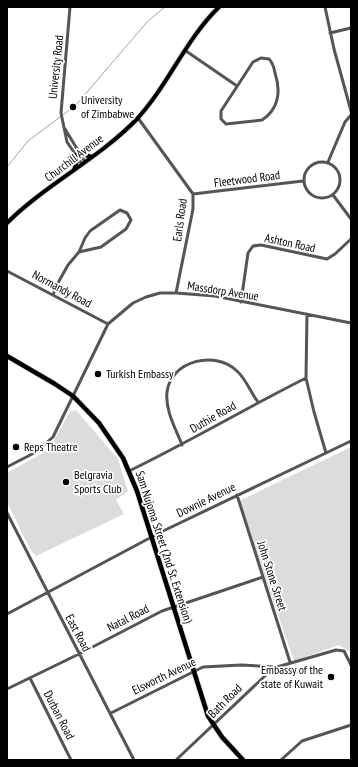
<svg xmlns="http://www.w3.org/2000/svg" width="358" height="767" font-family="'PT Sans Narrow',sans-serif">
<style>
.green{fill:#dcdcdc}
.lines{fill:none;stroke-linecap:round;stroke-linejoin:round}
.stream{stroke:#a3a3a3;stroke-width:1}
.major-casing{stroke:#dbdbdb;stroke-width:6}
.highway-casing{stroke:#dbdbdb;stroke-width:6}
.minor{stroke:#555;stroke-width:3}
.major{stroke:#000;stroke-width:4}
.highway{stroke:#000;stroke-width:4.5}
.poi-dot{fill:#000;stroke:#fff;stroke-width:1.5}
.labels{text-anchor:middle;stroke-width:3.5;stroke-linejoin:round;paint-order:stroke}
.street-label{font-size:12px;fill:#000;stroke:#fff}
.poi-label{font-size:12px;fill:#000;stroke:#fff;text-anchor:start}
</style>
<rect width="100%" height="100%" fill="#fff"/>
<path class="green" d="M76,410L118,459L128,491L116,500L124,514L36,556L31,551L7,502V473L48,450L70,412Z
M351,447V652L339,645L294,661L239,501Z"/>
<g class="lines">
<path class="stream" d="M7,167L28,141L76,105L147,22L165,7"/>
<g class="major-casing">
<path id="major" d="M78,153L92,157
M74,170L77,161L76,155
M7,223C45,185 98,159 136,120C168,86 185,40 219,7"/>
</g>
<g class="highway-casing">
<path id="highway" d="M7,356L55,384L73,396L99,423L123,458L137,491L208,716L222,737L243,760"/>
</g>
<path class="minor" d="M70,7L61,113L67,142L82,164
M325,7L334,49L351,111
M330,33L351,28
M186,51L237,86
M261,58L269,59C273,63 274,67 275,73C281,91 279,109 262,120L226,124L221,119V111L253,62Z
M138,118L193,194V209L176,293
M65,129L85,162
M304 180a18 18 0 1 1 36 0a18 18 0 1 1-36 0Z
M328,162L345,122L351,115
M193,194L303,181
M333,195L351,219
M7,271L108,324
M53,295L59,281L68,265L79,252L85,238L90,231L120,210L127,213L131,220L126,229L101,247L79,252
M241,302L248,253L253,246L261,245L327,259L335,254L351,239
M307,314L306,378L314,412L326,453
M182,445C176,429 165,411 167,392C171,360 216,350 237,371C246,379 251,393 258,402
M7,467L36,452L53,437L108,324L133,303L146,297L160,293H176L215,296L351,323
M129,471C189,442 246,408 306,378
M237,495L290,662
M7,513L134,760
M7,614L161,532L351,441
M30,678L71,760
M7,689L79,654L162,611L263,577
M111,713L203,667L241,665L276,667
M176,760L268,673L277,667L336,650L344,651L351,665
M281,760L302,741L351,725"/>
<use href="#major" class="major"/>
<use href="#highway" class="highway"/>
</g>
<g class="poi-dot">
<circle cx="73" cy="107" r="4"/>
<circle cx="98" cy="374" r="4"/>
<circle cx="16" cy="447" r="4"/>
<circle cx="66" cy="482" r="4"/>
<circle cx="331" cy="677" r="4"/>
</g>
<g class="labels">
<g class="street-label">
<text transform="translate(56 67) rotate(-84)" y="4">University Road</text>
<text transform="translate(74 158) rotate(-37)" y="4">Churchill Avenue</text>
<text transform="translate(247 179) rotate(-7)" y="4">Fleetwood Road</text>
<text transform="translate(180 220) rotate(-82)" y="4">Earls Road</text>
<text transform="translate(290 243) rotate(12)" y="4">Ashton Road</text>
<text transform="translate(62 289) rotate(28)" y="4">Normandy Road</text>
<text transform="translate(223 291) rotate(9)" y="4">Massdorp Avenue</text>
<text transform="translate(213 417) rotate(-30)" y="4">Duthie Road</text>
<text transform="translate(206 500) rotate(-26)" y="4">Downie Avenue</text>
<text transform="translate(164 547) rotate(72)" y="4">Sam Nujoma Street (2nd St. Extension)</text>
<text transform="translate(272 576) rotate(72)" y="4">John Stone Street</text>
<text transform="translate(128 618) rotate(-27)" y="4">Natal Road</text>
<text transform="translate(78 633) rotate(62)" y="4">East Road</text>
<text transform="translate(164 676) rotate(-26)" y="4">Elsworth Avenue</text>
<text transform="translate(225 701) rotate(-45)" y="4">Bath Road</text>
<text transform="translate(59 715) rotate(63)" y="4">Durban Road</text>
</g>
<g class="poi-label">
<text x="81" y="104">University<tspan x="81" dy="14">of Zimbabwe</tspan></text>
<text x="106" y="378">Turkish Embassy</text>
<text x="24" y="451">Reps Theatre</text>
<text x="74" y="479">Belgravia<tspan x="74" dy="14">Sports Club</tspan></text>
<text x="323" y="674" text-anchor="end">Embassy of the<tspan x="323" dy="14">state of Kuwait</tspan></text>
</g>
</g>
<rect width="358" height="767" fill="none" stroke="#000000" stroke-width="16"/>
</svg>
